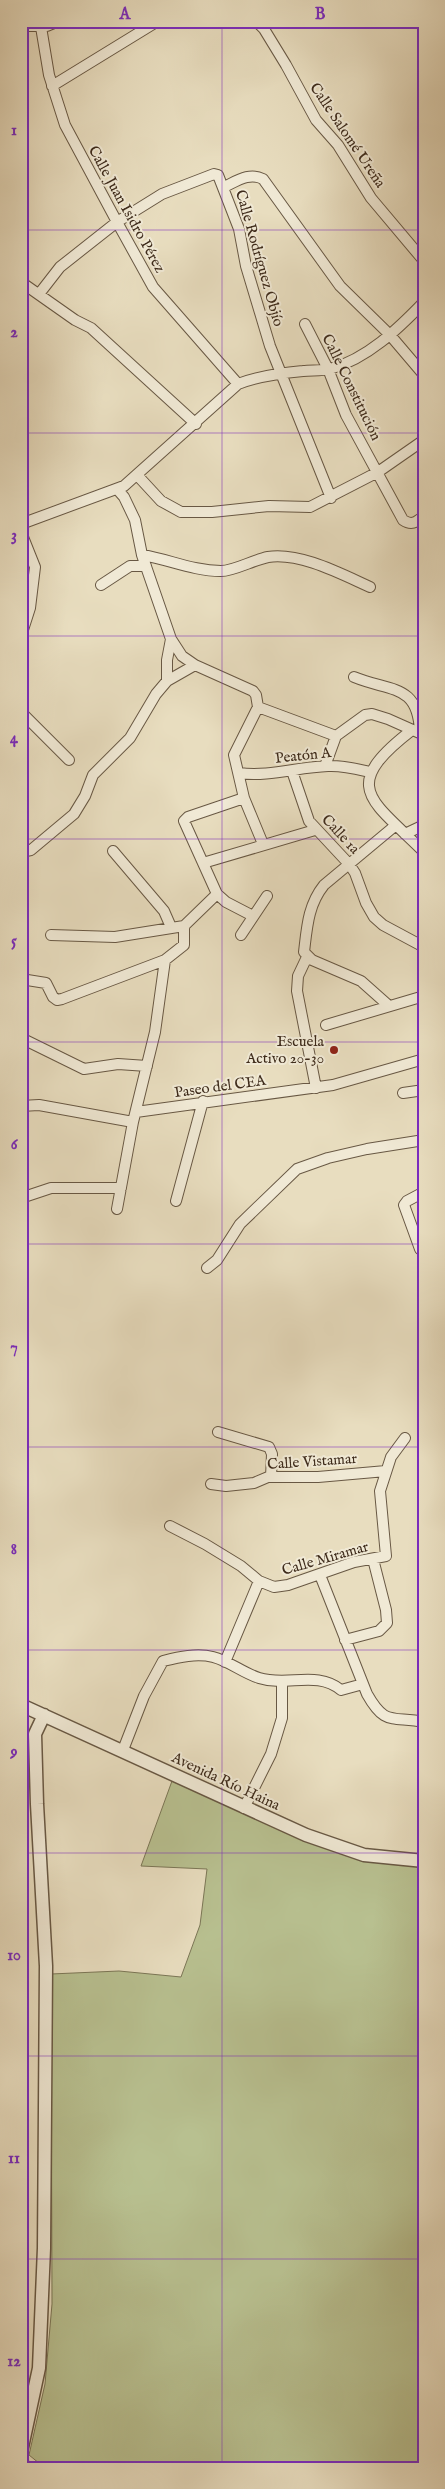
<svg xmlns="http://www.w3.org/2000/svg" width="445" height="2489" font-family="'IM FELL English',serif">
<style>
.green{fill:#b8c090;stroke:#7b7656}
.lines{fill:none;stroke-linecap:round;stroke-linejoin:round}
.minor-casing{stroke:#685844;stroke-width:12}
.tertiary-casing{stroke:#685844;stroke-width:15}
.minor{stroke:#f0e9d5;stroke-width:10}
.tertiary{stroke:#f0e9d5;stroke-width:12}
.grid{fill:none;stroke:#7b2cbf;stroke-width:1;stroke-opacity:0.55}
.poi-dot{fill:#8f2418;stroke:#f0e9d5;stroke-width:2}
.labels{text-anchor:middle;stroke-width:4;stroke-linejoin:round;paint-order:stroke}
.street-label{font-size:15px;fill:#3e2b1b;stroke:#f0e9d5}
.poi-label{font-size:15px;fill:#3e2b1b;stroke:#f0e9d5;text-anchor:end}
.neatline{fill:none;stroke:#7b2cbf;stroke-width:2}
.grid-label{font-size:16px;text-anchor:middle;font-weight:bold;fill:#7b2cbf}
</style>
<rect width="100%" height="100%" fill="#e8ddbf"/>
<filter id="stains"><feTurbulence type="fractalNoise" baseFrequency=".004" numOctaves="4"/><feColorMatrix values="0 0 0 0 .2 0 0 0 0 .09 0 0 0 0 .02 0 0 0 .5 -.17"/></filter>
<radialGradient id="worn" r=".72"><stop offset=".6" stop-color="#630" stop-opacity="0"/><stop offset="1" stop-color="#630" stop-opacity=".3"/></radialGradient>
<path class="green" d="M172,1781L303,1840L389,1863L424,1867V2468H45L29,2455L45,2384L52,2304L51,1974L119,1971L181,1977L200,1925L207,1869L141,1866Z"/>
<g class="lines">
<g class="minor-casing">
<path id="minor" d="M40,21L49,75L65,125L117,222L153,287L238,384
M256,21L264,29L286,65L316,120L338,145L371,198L424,261
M21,26H47L59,21
M52,86L158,21
M224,187C237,181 249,172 263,179L340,286L390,335L424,375
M21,282L75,320L91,328L196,424
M39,294L60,267L117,222L162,194L214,174L218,175L239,229L246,266L270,346L331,498
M305,324L328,369L346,415L403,520C412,526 416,522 424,516
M137,475L161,501L181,512H212L269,506L310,507L378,472L424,440
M117,489L124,497L135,520L142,555L171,639L182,656L195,665L253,691L256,695L258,707L336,736
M21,524L124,486L238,384C258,376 282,373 303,371C311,370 321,371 330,369C367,359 398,329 424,302
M21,532L35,567L30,608L21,636
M142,555C168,559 193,571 221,571C234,571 253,560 268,557C300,552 341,574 370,587
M101,585L130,566H146
M354,677C390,692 418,683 420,732
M167,681V660L171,639
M258,707L234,755L244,798L263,844
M21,712L69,760
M412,730C338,787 371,799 424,852
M325,766L336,736L365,715L372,714L388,719L424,735
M292,771L309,821L349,864L355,873L366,903L374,917L383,925L424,947
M239,773C269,777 298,767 328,766C342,765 357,769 370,772
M244,798L188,817L184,821L217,894L226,902L253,916
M405,834L424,825
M113,851L164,911L171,927
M21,852L31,850L74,814L85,796L93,775L130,738L156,694L167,681L195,665
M203,863L315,830
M51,935L115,937L184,926L217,894
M241,935L267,896
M307,957L298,976L297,991L316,1088
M21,979L46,983L53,997L57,1000L62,999L165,960L184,945V926
M388,1005L361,981L312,960L304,952C307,927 308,905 324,885L396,825
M326,1025L424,996
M21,1038L84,1069L118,1064L147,1066
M403,1093L424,1090
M21,1106L39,1105L133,1122
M136,1112L333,1085L424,1059
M424,1192L407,1201L404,1205L420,1249H424
M21,1198L51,1188H121
M176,1201L203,1101
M117,1209L133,1122L155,1032L165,960
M207,1268L217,1260L240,1224L297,1169L328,1158L367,1149L424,1140
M218,1432L269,1447L272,1454L271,1477
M211,1484L226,1486L254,1483L268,1477H318L386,1471
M170,1526L205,1544L241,1566L259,1581L274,1587L288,1585L354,1562L386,1556L380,1491L391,1457L405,1438
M320,1575L367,1694C385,1726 391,1716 424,1722
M345,1640L379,1631L387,1623L386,1610L373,1559
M225,1662L259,1581
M123,1750L144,1696L163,1661C179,1657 197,1653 213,1657C229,1661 243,1673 259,1678C287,1687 317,1670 341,1690L363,1684
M244,1808L271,1754L282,1718V1682
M21,2462L29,2468"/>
</g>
<g class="tertiary-casing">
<path id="tertiary" d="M21,1705L306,1835L364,1855L424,1861
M21,2452L39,2368L44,2248L46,1966L37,1804L35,1734L44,1715"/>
</g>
<use href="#minor" class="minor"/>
<use href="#tertiary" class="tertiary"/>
</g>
<path class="grid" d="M222,21V2468M21,230H424M21,433H424M21,636H424M21,839H424M21,1042H424M21,1244H424M21,1447H424M21,1650H424M21,1853H424M21,2056H424M21,2259H424"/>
<circle class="poi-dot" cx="334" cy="1050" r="5"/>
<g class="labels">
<g class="street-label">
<text transform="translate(348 135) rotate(56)" y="5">Calle Salomé Ureña</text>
<text transform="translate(127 209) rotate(61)" y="5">Calle Juan Isidro Pérez</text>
<text transform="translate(260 258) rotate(74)" y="5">Calle Rodríguez Objío</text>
<text transform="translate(352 387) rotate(64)" y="5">Calle Constitución</text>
<text transform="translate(303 755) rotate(-6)" y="5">Peatón A</text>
<text transform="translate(341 834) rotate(47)" y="5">Calle 1a</text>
<text transform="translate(220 1086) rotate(-8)" y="5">Paseo del CEA</text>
<text transform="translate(312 1461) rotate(-4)" y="5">Calle Vistamar</text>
<text transform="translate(325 1558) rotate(-16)" y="5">Calle Miramar</text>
<text transform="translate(226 1781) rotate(25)" y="5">Avenida Río Haina</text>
</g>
<g class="poi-label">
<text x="324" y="1046">Escuela<tspan x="324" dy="17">Activo 20-30</tspan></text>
</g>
</g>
<rect width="445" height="2489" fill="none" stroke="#e8ddbf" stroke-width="55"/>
<rect x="28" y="28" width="390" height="2434" class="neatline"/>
<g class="grid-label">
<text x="125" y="19">A</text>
<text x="320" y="19">B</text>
<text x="14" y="135">1</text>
<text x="14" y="337">2</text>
<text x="14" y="540">3</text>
<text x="14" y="743">4</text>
<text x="14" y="946">5</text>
<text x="14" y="1149">6</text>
<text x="14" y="1352">7</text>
<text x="14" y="1554">8</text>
<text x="14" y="1757">9</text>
<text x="14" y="1960">10</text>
<text x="14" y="2163">11</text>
<text x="14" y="2366">12</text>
</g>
<rect width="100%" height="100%" filter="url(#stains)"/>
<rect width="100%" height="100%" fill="url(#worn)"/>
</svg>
